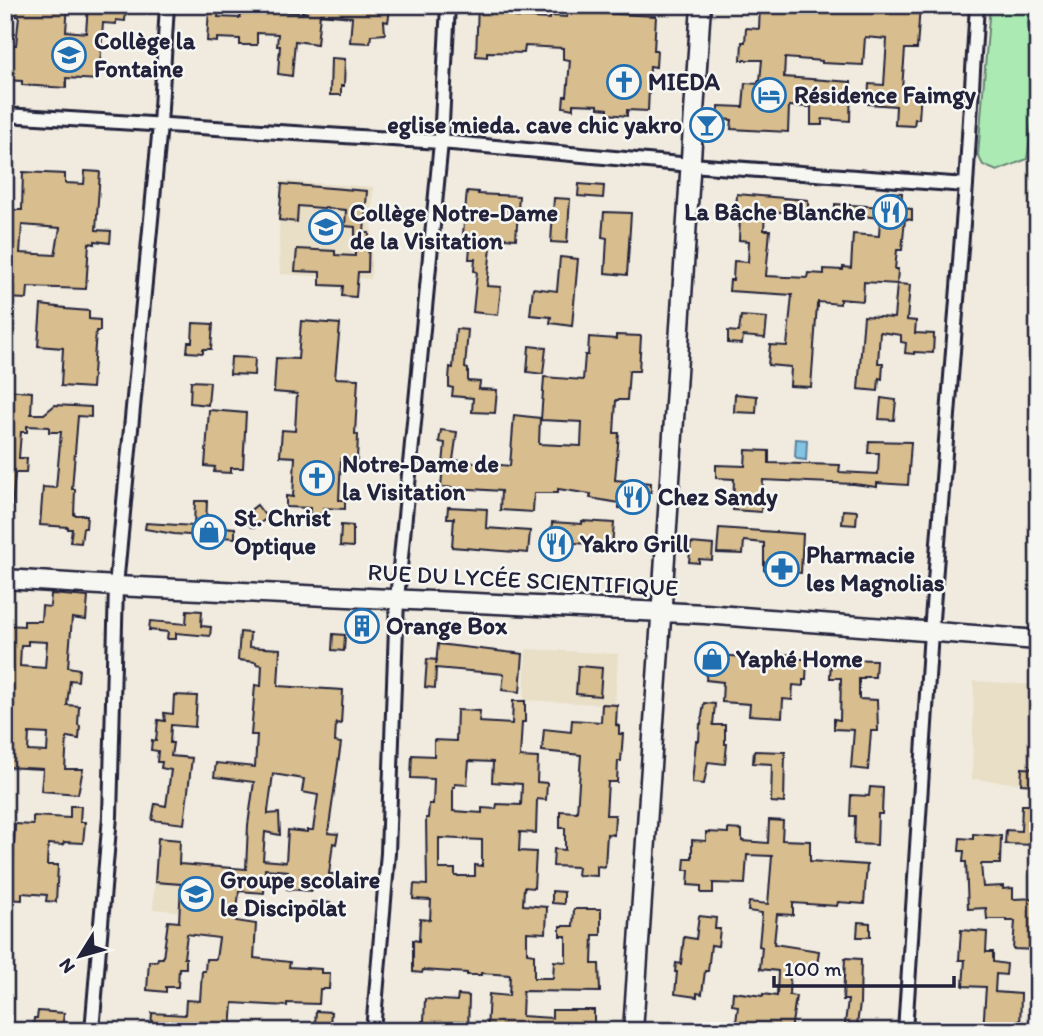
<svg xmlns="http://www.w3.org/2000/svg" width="1043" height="1036" font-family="Itim,sans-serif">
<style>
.built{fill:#e9dec6}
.green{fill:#abebb3;stroke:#668677;stroke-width:2}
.water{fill:#83c4e4;stroke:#5c83a0;stroke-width:2}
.building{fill:#d8be8e;stroke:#22223b;stroke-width:2;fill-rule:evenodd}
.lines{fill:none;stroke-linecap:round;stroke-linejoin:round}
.street-casing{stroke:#22223b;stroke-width:18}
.secondary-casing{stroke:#22223b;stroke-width:23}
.street{stroke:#f6f6f2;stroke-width:12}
.secondary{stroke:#f6f6f2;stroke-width:18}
.labels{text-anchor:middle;stroke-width:5;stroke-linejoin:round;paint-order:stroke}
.poi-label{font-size:24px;font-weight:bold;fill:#22223b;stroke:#f6f6f2;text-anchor:start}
.street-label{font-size:24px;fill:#22223b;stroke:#f6f6f2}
</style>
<rect width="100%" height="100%" fill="#f0ebde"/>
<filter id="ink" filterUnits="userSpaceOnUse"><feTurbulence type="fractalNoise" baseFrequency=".0143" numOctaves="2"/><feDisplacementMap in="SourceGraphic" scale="14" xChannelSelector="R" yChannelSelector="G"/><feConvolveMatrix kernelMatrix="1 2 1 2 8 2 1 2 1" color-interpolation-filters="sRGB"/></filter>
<g filter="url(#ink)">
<path class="built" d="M281,181L373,187L371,279L280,274L279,234Z
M526,649L618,654L615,705L524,700Z
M974,681L1038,685V785L972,779Z
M156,862L240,869L237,916L153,909Z"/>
<path class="green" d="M990,5H1030L1028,24L1037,93L1027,159L997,171L983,165L978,155Z"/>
<path class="water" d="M796,439L807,440L806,460L798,459L795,456Z"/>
<path class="building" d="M9,5H68L66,31L86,33L88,5H117V8L126,9L125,21L116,20V24L103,23L99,80L66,78V88L22,85V81L5,80V45H16L19,16H8Z
M303,5H340L390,10L388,22L384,21L385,34L371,35L370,43L350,42L352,17L320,14L317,44L295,41L292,76L278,74L280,46H277L278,34L257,33V45H240V39L217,38V42L207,41L209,9L219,10L218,17L240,18L241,10L308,13L302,12Z
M478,5H516L515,17L550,19V16L567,17V5H598V13L656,16L654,50H657L656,67L650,66L648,111L627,110V116L608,114V109L598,108V105L573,104V109L563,107L564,96H567L570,60L563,59V48L525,46L524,53L487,52V57L476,56Z
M820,5H920L917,49H905L902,89L921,90L919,119H915L914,126L895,125L896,106L868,104L869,84L884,85L887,39L865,37L863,65L822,63V61L785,58L784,77L851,82L850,121L822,119V125H811V107L789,106L788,132L731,129L732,120L718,119L719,106L743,107L745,83L758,84V81H760L762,60H741L742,42H745L746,28L759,29L760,6L799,8V6L820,8Z
M331,58L345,59L344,86H341V95H330Z
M85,171L100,172L96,230L111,231L110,243L95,241V244L89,243L86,289L28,287L27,299L5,298V210H22L23,172L65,174V183L84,184ZM22,225L60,228L55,255L20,253Z
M282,184L367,191L364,233H369L368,272H358L356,297L342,296L343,286L320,285V272L295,271L297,249L335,251V255L355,256V227L345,226L346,210L298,206L297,222L279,220Z
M579,184L604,186L603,198L578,196Z
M467,191L478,192V194L519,196L516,239L492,237L487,286L501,287L498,315L473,312L477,272L474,271L475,259H469L471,235L463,234Z
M886,192L902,193L901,208L912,209V220L905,219L902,250H897L895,269H898L897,284L864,282L863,301L840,299V304L818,302V306L817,305L811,387L790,386L791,367L768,365L770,345L787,346L792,295L729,291L730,280H733L734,261L748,262L749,241L739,240L740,218L719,216V207L736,209L737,194L808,200V214L765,211L764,230H770L766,276L807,278L808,273L824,274V269L843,270V267L851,268L853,234L879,236L880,218L835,213V204L885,207Z
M554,198L570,199L567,243L551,242Z
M604,212L631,213L627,275L605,273L607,238L602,237Z
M560,257L578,259L572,326L550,323L551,317L530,315L533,288L557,291Z
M897,284L910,285L907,320L916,321L915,333L934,334L933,353L914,352V354L905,353L906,343L901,342V335L880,332L878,363H883L882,379L879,378L878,391L858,389L864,316L894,318Z
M41,305L65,308V309L89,311V319L100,320V331H96L92,388L61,386L63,348L38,346Z
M741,316L767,318L765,338L743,336L742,344L728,343V331L739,332Z
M301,321L340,324L335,378L358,379L355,434L358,435L357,460L341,459L339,500H345V509L323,508V514H310V508L286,507V496L293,497L295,457L280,456L282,430L295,431L297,394L274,392L276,358L298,359Z
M193,323L213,324L211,349H203V353L187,352L188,342H192Z
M456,329L468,330L465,368L468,369V381L480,382L479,389L497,390L495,413L472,412L473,398L452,396L453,388L449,387V379L450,367L453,368Z
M616,335L641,336L639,371H629L627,400H616L614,433H619L615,480L651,483V492L635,491L634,509L619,508V503L590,498L591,494L558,489V493H534L533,512L500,510L501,491L441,487L445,443L439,442L441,430L457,432L453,460L510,466L514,415L540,418L539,444L581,446L582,422L541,420L544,377L583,380L585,355H588L589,337L616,339Z
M529,346L546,348L543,374L527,372Z
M231,357L255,358L254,375L230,374Z
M191,381L210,382L208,405L190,403Z
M5,390L32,392L31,414H44L55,405L91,407V417L78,416L72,489H75L74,515H87L86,528H83L81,543L70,542L72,529H68V527L40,525L43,487L56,488L61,432H49V427L27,426V432H21L19,458H27L26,473H15L12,509H5Z
M735,394L757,396L756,413L734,412Z
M881,398L896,400L894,420L879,419Z
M209,410L246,413L243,468H231V473L214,472L215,467L205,466Z
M869,441L911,442L908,485L877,483V487L854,484L763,480L761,512L733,510L734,479L716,478V465L745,466L746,450L769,451V463L840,465L839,472L878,474L879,453H868Z
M195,501H207L206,526L235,528V538L174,534L145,529L146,523L194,526Z
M257,505L267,518L255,527H251L243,516Z
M448,507L487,509L486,528L530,531L528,553L452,547L454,518H447Z
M843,510L857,511L856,525L842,524Z
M582,521L614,523L612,546L551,541L552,522L582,524Z
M341,525L353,526V547L340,546Z
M719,528L803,534L801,573L764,570V543L744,541L743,554L717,553Z
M691,543L713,545L712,560L699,559V563L689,562Z
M51,594L88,597L86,620L72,618L68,667L79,669L78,681L70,680L67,705L79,706L78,725L80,726L79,739L67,737L65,769H83L78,794L41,791L43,769L5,767V625L24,626V621H41L42,606L50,607ZM28,641L47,642L45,668L20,666L21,645H28ZM29,733L48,734L47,752L28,751Z
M187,610L202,611L201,626L211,627L210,636L176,633V639H167L168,632L149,630L150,621L186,624Z
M240,632L250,633L249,647L280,649L278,686L343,690L341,724L336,723L335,742L341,743L328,833L338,834L336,844L333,843L329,874H335L334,884L313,882L312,891L287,889L288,871L265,869L264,893L239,891L236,921L256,924L254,958L290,962L289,967L321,969V973H330L329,989H320L319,1004L287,1003V1006L233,1003L231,1031H219V1024L199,1022V1031H151L152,1013L185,1015L186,1000L200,1001L202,971H205L206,959H216L219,938L187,934L184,958H186V968H179L178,987H166V992L147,990L149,961H157L158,958H163L168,921L179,922L181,884L155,882L158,838L180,840L179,864L246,869L248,825L254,782L214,777L216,763L255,767L257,735H251L255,685L261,686L262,665L256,664V662L238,660ZM273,774L304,779L302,792L318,795L313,830H307V832L288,830L286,862L263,860L265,832L280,835L279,813L268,814V811Z
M333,634L345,635L344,651L332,650Z
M438,644L523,654L520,692L502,690L504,674L436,668L435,688L425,687L427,659L437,660L436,665Z
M708,654L779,660V654L795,655V659H807L806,680H803V686L793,685L792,700L783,699L782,717L749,715L750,704L722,702L723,682L706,680Z
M840,659L876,660L875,677H864V679H859V699L877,700L878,731H871L868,770L851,768L854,730L834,729V719L840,720L841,678H830L831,660H839Z
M578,666L602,668L600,696L576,694Z
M174,695L197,696L195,727L171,725L170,743H173L171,756L192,758L184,824L152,820L155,804L166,806L171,770L161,768L162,762H157L158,751L151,750L152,740L156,741L158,720L165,721L164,713L173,714Z
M513,701H525V722H522L520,757L538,758L537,782L547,783L546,800L537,799L536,833L520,832L519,851L536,852L534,888L524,887L523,905L547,907L546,933L527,932V953L534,954V978H553L554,961L566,962V936H560V926H573L574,909H601V935H593L592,964H599L600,992L523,991L522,1016L552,1018V1010H594V1024L582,1023L581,1031H487L489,994L509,996L510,975L481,973V975H467V973L423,970L422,973L413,972V940L419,941L420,919L430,920L431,900L413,899L414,884L427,885L426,818H428L429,804H433L434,779L411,778L412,755L434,756V740L456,741L457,710L480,711L479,722L512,724ZM469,761L493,762L492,782L522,784L521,805L497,804L496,809L482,808V813L453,811V787H455V784L467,785ZM439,838L482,840V866L475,865V876H455V869H439Z
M704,703L715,704L713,725H725V744H727L725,764L708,762L704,784L692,783L696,741H699L700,724H701Z
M602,704L617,705L616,725L619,726V734H623L621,761H618L617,782H608L606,815H615L614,835L607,834L605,867L597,866V876L577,875L578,867L553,866L554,849L565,850V828H560V811L577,812L581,755L542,751L544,729L571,732L572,720L601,722Z
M754,751L785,752L784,803L771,802L772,764L753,763Z
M1022,768L1038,769V785L1021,784Z
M870,787L883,788L882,814H878L877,845L854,844L855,816H850L851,795L869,796Z
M1022,805H1038V831H1033V845L1005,844L1006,830L1021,831Z
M70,806H81L80,822H85L83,843L64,842L63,845L48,844L47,865H58L56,902L46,901L47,895L22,893V900L5,899L7,862L13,863L15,824L33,825V816L70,818Z
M769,820L783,821L782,840L810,841V861L867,865L864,904L838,902L837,906L793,903V915L777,914L774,944L819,951L817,966L797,964L796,973H790L789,995L796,996L791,1031H735L738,1006L732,1005L733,992L763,996V994L777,996L778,971L760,969L762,947L759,946L762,913L748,911L749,902L768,904L772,856L747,855L745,884L713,883V893H701V886L688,885L689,870H684L685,858H692V840L706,841V832L728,833V829L742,830V841L768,843Z
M973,834L1001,836L1000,864H981L983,887L1003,886V889L1013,888V899L1038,898V950L1013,949L1015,921H1007V919H987L986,908L968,909L966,862H963L964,851H959L960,838L973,839Z
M552,891L564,892V904L552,903Z
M312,902L331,903V912L312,911Z
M699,916L716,918L715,929H720L718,946L711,945L708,971H705L702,994L697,993V997L675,994L677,972H675L676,963L681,964L684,937L696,939Z
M858,922L870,923V937H857Z
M961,930L987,932L986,952H993V962L1007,964L1006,975L996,974L995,992L1021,994L1020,1031H983L986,987L963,986L965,960H959Z
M845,958L861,959L860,1004L856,1031H844L848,1000H843Z
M458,995L469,996L468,1031H421L422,1021H424L425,999L457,1001Z
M38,1011L64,1013L62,1031H33L34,1018H37Z
M316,1011L331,1012L330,1025L315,1024Z"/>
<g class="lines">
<g class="street-casing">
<path id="street" d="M5,115L441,142L691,165L966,185
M92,1031L110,816L116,586L160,125L167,5
M373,1031L388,853L397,599L441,142L448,5
M905,1031L931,632L966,185L977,5"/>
</g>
<g class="secondary-casing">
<path id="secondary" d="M5,579L116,586L705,614L1038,640
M633,1031L659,649L701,5"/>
</g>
<use href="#street" class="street"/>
<use href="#secondary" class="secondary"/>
</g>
</g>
<defs>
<g id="school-ring" transform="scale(1.75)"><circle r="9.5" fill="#f6f6f2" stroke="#1f6fb2" stroke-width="1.5"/><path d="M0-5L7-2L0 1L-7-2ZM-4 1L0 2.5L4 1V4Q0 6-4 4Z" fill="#1f6fb2"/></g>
<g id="church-ring" transform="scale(1.75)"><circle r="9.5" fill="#f6f6f2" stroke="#1f6fb2" stroke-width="1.5"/><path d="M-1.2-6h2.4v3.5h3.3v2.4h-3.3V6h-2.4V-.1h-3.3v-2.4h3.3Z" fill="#1f6fb2"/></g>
<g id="hotel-ring" transform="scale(1.75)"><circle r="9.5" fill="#f6f6f2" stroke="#1f6fb2" stroke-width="1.5"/><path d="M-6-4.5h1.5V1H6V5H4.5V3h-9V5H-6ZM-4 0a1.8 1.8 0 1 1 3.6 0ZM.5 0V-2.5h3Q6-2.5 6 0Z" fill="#1f6fb2"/></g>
<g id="bar-ring" transform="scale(1.75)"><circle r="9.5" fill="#f6f6f2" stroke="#1f6fb2" stroke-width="1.5"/><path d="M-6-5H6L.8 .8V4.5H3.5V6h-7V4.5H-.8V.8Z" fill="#1f6fb2"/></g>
<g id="restaurant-ring" transform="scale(1.75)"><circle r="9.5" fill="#f6f6f2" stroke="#1f6fb2" stroke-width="1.5"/><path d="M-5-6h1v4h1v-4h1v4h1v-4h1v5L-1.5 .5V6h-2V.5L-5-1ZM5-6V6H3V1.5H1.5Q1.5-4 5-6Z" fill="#1f6fb2"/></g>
<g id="shop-ring" transform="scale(1.75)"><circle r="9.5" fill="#f6f6f2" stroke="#1f6fb2" stroke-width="1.5"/><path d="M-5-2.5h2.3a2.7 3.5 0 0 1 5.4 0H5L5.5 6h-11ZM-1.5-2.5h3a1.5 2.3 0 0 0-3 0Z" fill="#1f6fb2"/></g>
<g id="pharmacy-ring" transform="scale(1.75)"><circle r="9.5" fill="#f6f6f2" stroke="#1f6fb2" stroke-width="1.5"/><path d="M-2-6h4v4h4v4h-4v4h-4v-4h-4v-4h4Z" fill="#1f6fb2"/></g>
<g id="building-ring" transform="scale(1.75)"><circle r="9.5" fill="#f6f6f2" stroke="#1f6fb2" stroke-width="1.5"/><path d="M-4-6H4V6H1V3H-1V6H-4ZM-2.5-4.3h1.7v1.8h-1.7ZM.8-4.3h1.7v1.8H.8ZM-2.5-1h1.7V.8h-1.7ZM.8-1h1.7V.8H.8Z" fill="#1f6fb2"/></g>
</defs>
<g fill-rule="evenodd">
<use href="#school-ring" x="69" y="55"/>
<use href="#church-ring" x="624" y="82"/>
<use href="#hotel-ring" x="769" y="95"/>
<use href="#bar-ring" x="707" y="125"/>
<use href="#restaurant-ring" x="890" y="212"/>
<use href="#school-ring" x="326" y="227"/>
<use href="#church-ring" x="317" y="478"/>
<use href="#restaurant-ring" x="633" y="497"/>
<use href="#shop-ring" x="209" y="532"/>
<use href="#restaurant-ring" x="556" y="544"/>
<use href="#pharmacy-ring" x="782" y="569"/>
<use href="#building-ring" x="362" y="626"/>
<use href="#shop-ring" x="712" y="659"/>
<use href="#school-ring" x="196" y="894"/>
</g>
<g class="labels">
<g class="poi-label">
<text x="94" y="49">Collège la<tspan x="94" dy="28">Fontaine</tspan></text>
<text x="648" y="90">MIEDA</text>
<text x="794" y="103">Résidence Faimgy</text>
<text x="682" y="133" text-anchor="end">eglise mieda. cave chic yakro</text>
<text x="866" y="220" text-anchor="end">La Bâche Blanche</text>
<text x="350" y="221">Collège Notre-Dame<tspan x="350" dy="28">de la Visitation</tspan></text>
<text x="342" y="472">Notre-Dame de<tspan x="342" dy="28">la Visitation</tspan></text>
<text x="658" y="505">Chez Sandy</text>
<text x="234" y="526">St. Christ<tspan x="234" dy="28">Optique</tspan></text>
<text x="580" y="552">Yakro Grill</text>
<text x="806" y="563">Pharmacie<tspan x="806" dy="28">les Magnolias</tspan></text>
<text x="386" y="634">Orange Box</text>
<text x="736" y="667">Yaphé Home</text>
<text x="220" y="888">Groupe scolaire<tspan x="220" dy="28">le Discipolat</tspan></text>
</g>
<g class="street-label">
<text transform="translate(523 580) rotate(3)" y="8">RUE DU LYCÉE SCIENTIFIQUE</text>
</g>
</g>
<rect width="1043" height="1036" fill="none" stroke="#f6f6f2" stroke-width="28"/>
<rect x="14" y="14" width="1015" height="1008" fill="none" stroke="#22223b" stroke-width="2.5" filter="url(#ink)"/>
<g transform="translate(80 956) rotate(233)" stroke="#f6f6f2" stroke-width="5" paint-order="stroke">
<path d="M0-5L12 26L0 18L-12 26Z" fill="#22223b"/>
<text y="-10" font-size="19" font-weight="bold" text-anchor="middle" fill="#22223b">N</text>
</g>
<path d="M774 976v10h180v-10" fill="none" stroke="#22223b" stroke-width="3.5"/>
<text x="784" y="976" font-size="21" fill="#22223b" stroke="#f6f6f2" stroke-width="5" paint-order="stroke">100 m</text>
</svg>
